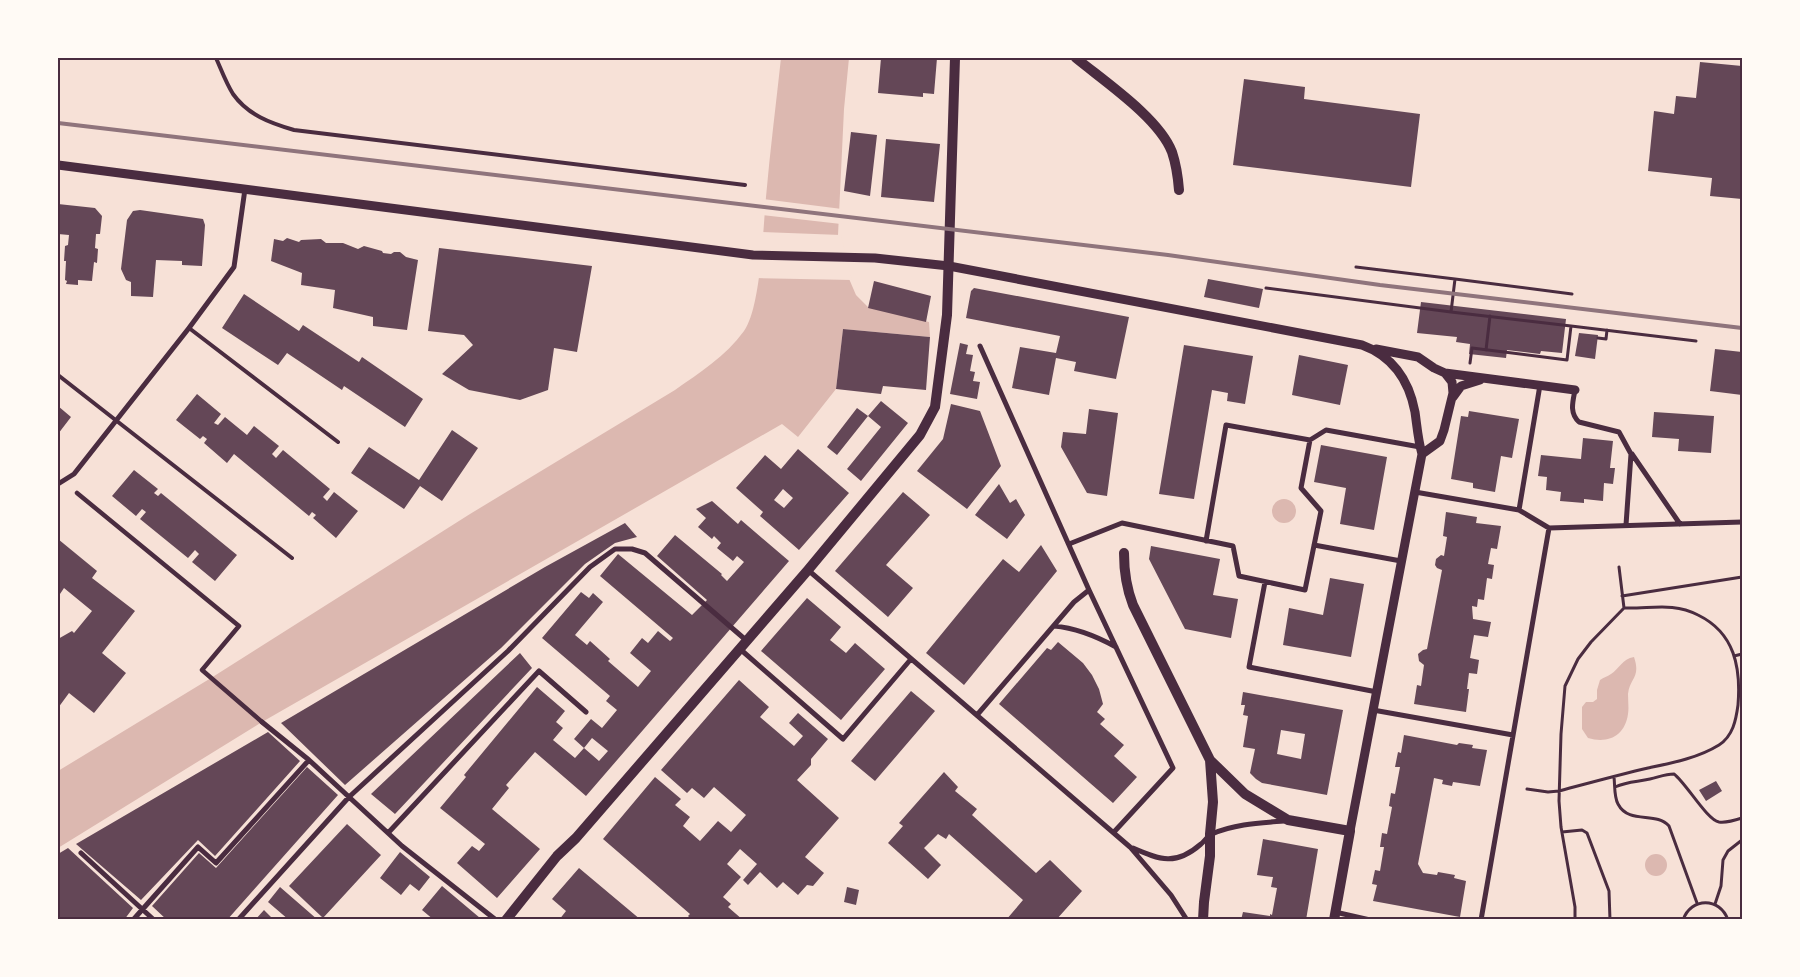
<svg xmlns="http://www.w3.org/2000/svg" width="1800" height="977" font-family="Ubuntu,sans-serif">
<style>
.water{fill:#dcb8b0}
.pier{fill:#f7e1d7}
.building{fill:#644757;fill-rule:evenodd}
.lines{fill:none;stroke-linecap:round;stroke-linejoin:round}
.path{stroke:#4a2c40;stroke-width:3}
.service{stroke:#4a2c40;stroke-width:4}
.pedestrian{stroke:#4a2c40;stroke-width:4.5}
.minor{stroke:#4a2c40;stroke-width:5}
.tertiary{stroke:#4a2c40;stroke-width:9}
.secondary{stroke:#4a2c40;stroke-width:10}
.rail{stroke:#8f747c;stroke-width:4}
.neatline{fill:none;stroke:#4a2c40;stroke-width:2}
</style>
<rect width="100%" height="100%" fill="#f7e1d7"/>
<path class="water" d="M781,58H849L844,109L838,235L847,274L856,295L868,307L929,322L930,337L843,329L836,389L798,437L782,424L262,722L58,848V771L211,678L470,514L675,390C699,373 726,356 744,331C761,307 763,229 766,197C770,151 776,104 781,58Z
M1272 511a12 12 0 1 1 24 0a12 12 0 1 1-24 0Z
M1634,657C1641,678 1630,677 1628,694C1628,701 1629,708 1628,714C1625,736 1608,744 1588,738L1582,729V707L1586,702H1593L1597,699V690L1600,680C1604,677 1607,677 1611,674C1619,669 1622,659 1634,657Z
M1645 865a11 11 0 1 1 22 0a11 11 0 1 1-22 0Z"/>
<path class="pier" d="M763,199L842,209L841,224L762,215Z
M761,232L841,235L852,280L756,278Z"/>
<path class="building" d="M881,58H937L934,94L923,93V97L878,93Z
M1700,62L1742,66V199L1710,196L1712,178L1648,171L1654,111L1674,114L1676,96L1696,98Z
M1244,79L1305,87L1304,99L1420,114L1411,187L1233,165Z
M851,132L877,135L870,196L844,191Z
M886,139L940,144L934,202L881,197Z
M58,204L95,208L102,216L100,234H96L95,248L98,249L97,263L94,262L92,281L78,280V285L66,284L67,281L65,280L66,261H64L65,246L68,245L69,235L58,234Z
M140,210L203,219L205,225L202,266L182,265V261L156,260L153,297L131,296V282L126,280L121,269L127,220L133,211Z
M287,238L299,242L301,240L321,239L326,243H343L358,249L364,246L382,251L383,253L391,254L394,252H400L406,257L418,260L407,330L373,326V317L333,308L335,290L301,285L302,273L271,261L274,239L283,241Z
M439,248L592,266L577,352L554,348L548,390L520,400L469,390L442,374L473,345L464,335L428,331Z
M1208,279L1263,289L1259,308L1204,297Z
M874,281L931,296L926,322L868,308Z
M974,288L1129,317L1116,379L1074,371L1076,362L1056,358L1049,395L1012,388L1020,347L1056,353L1060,336L966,318L971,291Z
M244,294L299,331L303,325L359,362L362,357L423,399L405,427L344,386L342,390L287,353L278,365L222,328Z
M1421,302L1566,319L1562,353L1541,351L1540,354L1507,350L1506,358L1469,354L1470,344L1456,342L1457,337L1417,333Z
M843,329L930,337L926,390L883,386L881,394L836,389Z
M1579,333L1598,335L1595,359L1575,356Z
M960,343L968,345L966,354L973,355L970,371L975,372L973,381L980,382L977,399L950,394Z
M1184,345L1253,356L1245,404L1227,401L1228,393L1212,390L1194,499L1159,494Z
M1715,349L1742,352V395L1710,391Z
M1299,355L1348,365L1340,405L1292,395Z
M197,394L221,414L214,423L218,425L225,417L247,435L254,426L279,446L272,454L276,458L283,450L330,489L323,497L327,501L334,492L358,511L336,538L313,518L316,515L312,512L309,516L234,454L227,463L204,443L207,439L203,436L200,439L176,420Z
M881,401L908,423L861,481L847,469L881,427L868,416L837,455L827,447L857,408L868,416Z
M951,404L980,411L1001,466L967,509L917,471L943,439Z
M58,406L71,417L58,434Z
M1089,409L1118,413L1107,496L1087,493L1061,447L1063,432L1086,434Z
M1469,411L1519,419L1512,458L1501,456L1495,492L1473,488V483L1451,479L1461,416L1468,417Z
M1654,412L1714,416L1711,453L1678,451L1679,439L1652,437Z
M452,430L478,448L442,501L420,486L404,509L351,473L369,447L419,480Z
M1583,438L1613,441L1610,468H1615L1613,484L1604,483L1603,501L1584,499V503L1560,501L1561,492L1546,490L1547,477L1538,476L1541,455L1581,459Z
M1321,445L1387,457L1374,530L1340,524L1346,488L1314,482Z
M798,449L849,493L799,550L760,516L763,512L736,488L765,455L781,469ZM783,489L793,498L784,508L774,500Z
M134,470L158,489L154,493L158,496L161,493L237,555L215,581L192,562L199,554L195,550L188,558L140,519L146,512L142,509L136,516L112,496Z
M999,484L1010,503L1016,499L1025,515L1007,539L975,515Z
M903,492L930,515L886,565L913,588L888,617L835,571Z
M712,501L738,524L741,520L789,561L586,796L535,752L506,785L509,788L492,809L540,849L497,898L457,863L472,846L479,851L485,844L440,808L466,777L464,775L537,687L565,711L556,722L563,728L553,740L575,758L584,748L599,761L608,751L592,738L584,748L574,739L591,719L602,728L617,710L606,701L610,696L542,638L581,592L589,598L593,593L603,602L575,635L587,645L590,641L610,659L608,661L638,687L651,671L630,653L642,638L648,643L658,631L670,641L673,638L600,576L618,554L692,615L707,600L657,556L675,535L722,574L721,575L727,581L744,562L737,556L733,561L717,548L721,543L714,536L712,539L698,527L706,518L696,509Z
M1446,512L1477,517L1476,523L1501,526L1497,549L1491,548L1488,564L1494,565L1492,579L1487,578L1484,600L1478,599L1477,607L1472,606L1473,619L1491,622L1488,637L1474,635L1470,658L1479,660L1477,674L1469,673L1467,689H1469L1466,712L1414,704L1417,685L1421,686L1424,665L1419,661L1418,654L1423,650L1427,649L1442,570L1437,568L1435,565L1436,559L1441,555L1444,556L1447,537L1443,536Z
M625,523L637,537L615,543L585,564L501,648L345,785L281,723L545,567Z
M58,539L97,571L92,578L135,611L102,653L126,673L94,713L69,693L58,708V639L72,631L74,633L92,611L64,588L58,597Z
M1041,545L1057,571L964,685L926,653L1003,559L1019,572Z
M1151,546L1220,559L1213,595L1238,599L1231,638L1185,629L1149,559Z
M1330,578L1364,584L1351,657L1283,645L1289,608L1323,615Z
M807,598L841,627L830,640L846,653L855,643L885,669L841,720L761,651Z
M1058,642L1083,663L1092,675L1099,689L1103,704L1097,712L1105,719L1100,724L1124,745L1114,756L1137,777L1113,803L999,704L1047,648L1051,650Z
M520,653L532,668L395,814L371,794Z
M739,680L769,707L760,717L794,746L803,736L789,723L798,713L828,739L811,759V765L797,780L839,818L805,857L824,873L813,886L807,885L798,895L783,882L777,888L760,872L748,885L743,880L757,864L740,849L727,864L741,877L723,897L731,904L728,907L743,920H692L688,916L690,914L603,839L655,777L681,799L675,805L690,817L683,826L700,841L718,821L731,832L746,815L714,787L704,798L692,788L687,793L661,770Z
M911,691L935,711L875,781L851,761Z
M1243,692L1343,710L1327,795L1262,783L1256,779L1250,773L1255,749L1243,747L1248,716L1243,715L1245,705H1241ZM1281,730L1305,734L1301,759L1277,754Z
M268,732L300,761L215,856L198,840L141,900L76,844Z
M1404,735L1457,745L1459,743L1473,745L1472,748L1487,750L1480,786L1453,782L1452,786L1442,784L1443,780L1434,778L1418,864L1423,873L1437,875L1438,872L1455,875L1454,878L1466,881L1460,917L1373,901L1377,885L1372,884L1375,870L1380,871L1384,847H1380L1382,833L1387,834L1392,807L1389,806L1391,793L1395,794L1400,767H1395L1398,752L1401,753Z
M307,767L338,795L227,920H167L152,906L199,853L216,868Z
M944,772L958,787L955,791L977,809L972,815L1036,873L1050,860L1082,891L1056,920H1006L1023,900L949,834L946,839L938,834L924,848L941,865L928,879L888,843L903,826L899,823Z
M1716,781L1722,791L1706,801L1699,790Z
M347,824L381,855L323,918L289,886Z
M1263,839L1318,849L1306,920H1241L1243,912L1270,916V914L1272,915L1277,888L1271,887L1273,877L1257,875Z
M68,848L133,908L124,920H58V854Z
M400,852L430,877L419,891L410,884L401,895L380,878Z
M579,868L641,920H590L586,917L584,920H559L566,911L552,899Z
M442,886L480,918L479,920H434L422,910Z
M280,887L318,920H289L268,902Z
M847,887L859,890L856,905L844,902Z
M264,910L274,920H255Z"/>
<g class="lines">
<path class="path" d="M1356,267L1455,279L1451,312L1571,326L1567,360L1472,348L1470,363
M1455,279L1572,294
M1266,288L1451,312
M1571,326L1696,341
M1598,338L1606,339L1607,330
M1486,350L1490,316
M1622,596L1742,577
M1734,656L1742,654
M1614,777C1615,786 1614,797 1618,804C1629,825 1656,811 1669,826L1697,903
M1615,787C1628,781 1637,782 1650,779C1659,777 1665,774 1674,774C1686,783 1707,820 1719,822C1726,823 1736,820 1742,818
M1527,789L1548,792L1559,791C1589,783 1618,775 1648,768C1672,763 1698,758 1719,745C1733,736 1736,720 1738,705C1741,668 1735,633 1698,615C1673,602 1651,609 1624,608
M1562,832L1582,830L1587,833L1609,891L1610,920
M1715,904L1721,886L1723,860L1728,851L1742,840
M1575,920V907L1561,827L1559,801L1561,734L1565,686L1578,659L1591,642L1624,608L1619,567
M1683,920C1691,897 1720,897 1728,920"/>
<path class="service" d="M216,58C221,69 226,83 233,94C248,115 270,123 294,130L745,185
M189,328L338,442
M58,375L292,558"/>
<path class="pedestrian" d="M77,493L239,626L202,670L262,722"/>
<path class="minor" d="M980,346L1089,590L1173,768L1114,832
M1575,390C1573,401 1569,413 1579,422L1619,432L1631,454L1626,525
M1632,454L1680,524
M58,484L74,474L189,328L234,267L245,189
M1415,492L1519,510L1549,528L1742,522
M1519,510L1540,385
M1206,541L1226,425L1310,440
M1069,544L1122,523L1233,546L1239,576L1305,590L1321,511L1301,488L1310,440L1326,430L1420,447
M1314,545L1401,561
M808,570L1130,847L1171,895L1187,920
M1265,582L1249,667L1377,692
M1054,626C1077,628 1096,636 1116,647
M740,649L843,739L911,659
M1373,710L1513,735
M977,715L1074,602L1089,590
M262,722L309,760L402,846L496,920
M388,833L539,671L586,712
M1133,848C1160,860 1176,866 1201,844C1205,841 1207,836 1212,834C1235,824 1260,823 1284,821
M81,853L154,920
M1335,912L1370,920
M133,920L198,847L216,863L309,760
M238,920L349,797L508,651L590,567L615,549H632L645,553L747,641
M1481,920L1549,528"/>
<path class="tertiary" d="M58,165L753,255L875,258L949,266L1362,345C1392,356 1409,380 1415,412C1417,426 1418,440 1422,454L1350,831
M1376,349L1418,357L1434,368L1445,373L1575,390
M1453,397L1461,386L1480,380
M1422,454L1440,441L1444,430L1453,393L1452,382L1445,373"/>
<path class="secondary" d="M1076,58C1104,81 1159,118 1172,152C1176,164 1178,177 1179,190
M1124,553C1124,572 1126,587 1133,605L1210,760L1213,802L1210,834V856L1204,902L1203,920
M1210,760L1245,794L1288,820L1350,831L1334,920
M506,920L557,856L576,838L808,570L920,435L935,407L947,315L955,58"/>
<path class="rail" d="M58,123L1168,255L1380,285L1742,328"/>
</g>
<rect width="1800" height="977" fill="none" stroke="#fffaf5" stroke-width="118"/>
<rect x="59" y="59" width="1682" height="859" class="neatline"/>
</svg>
